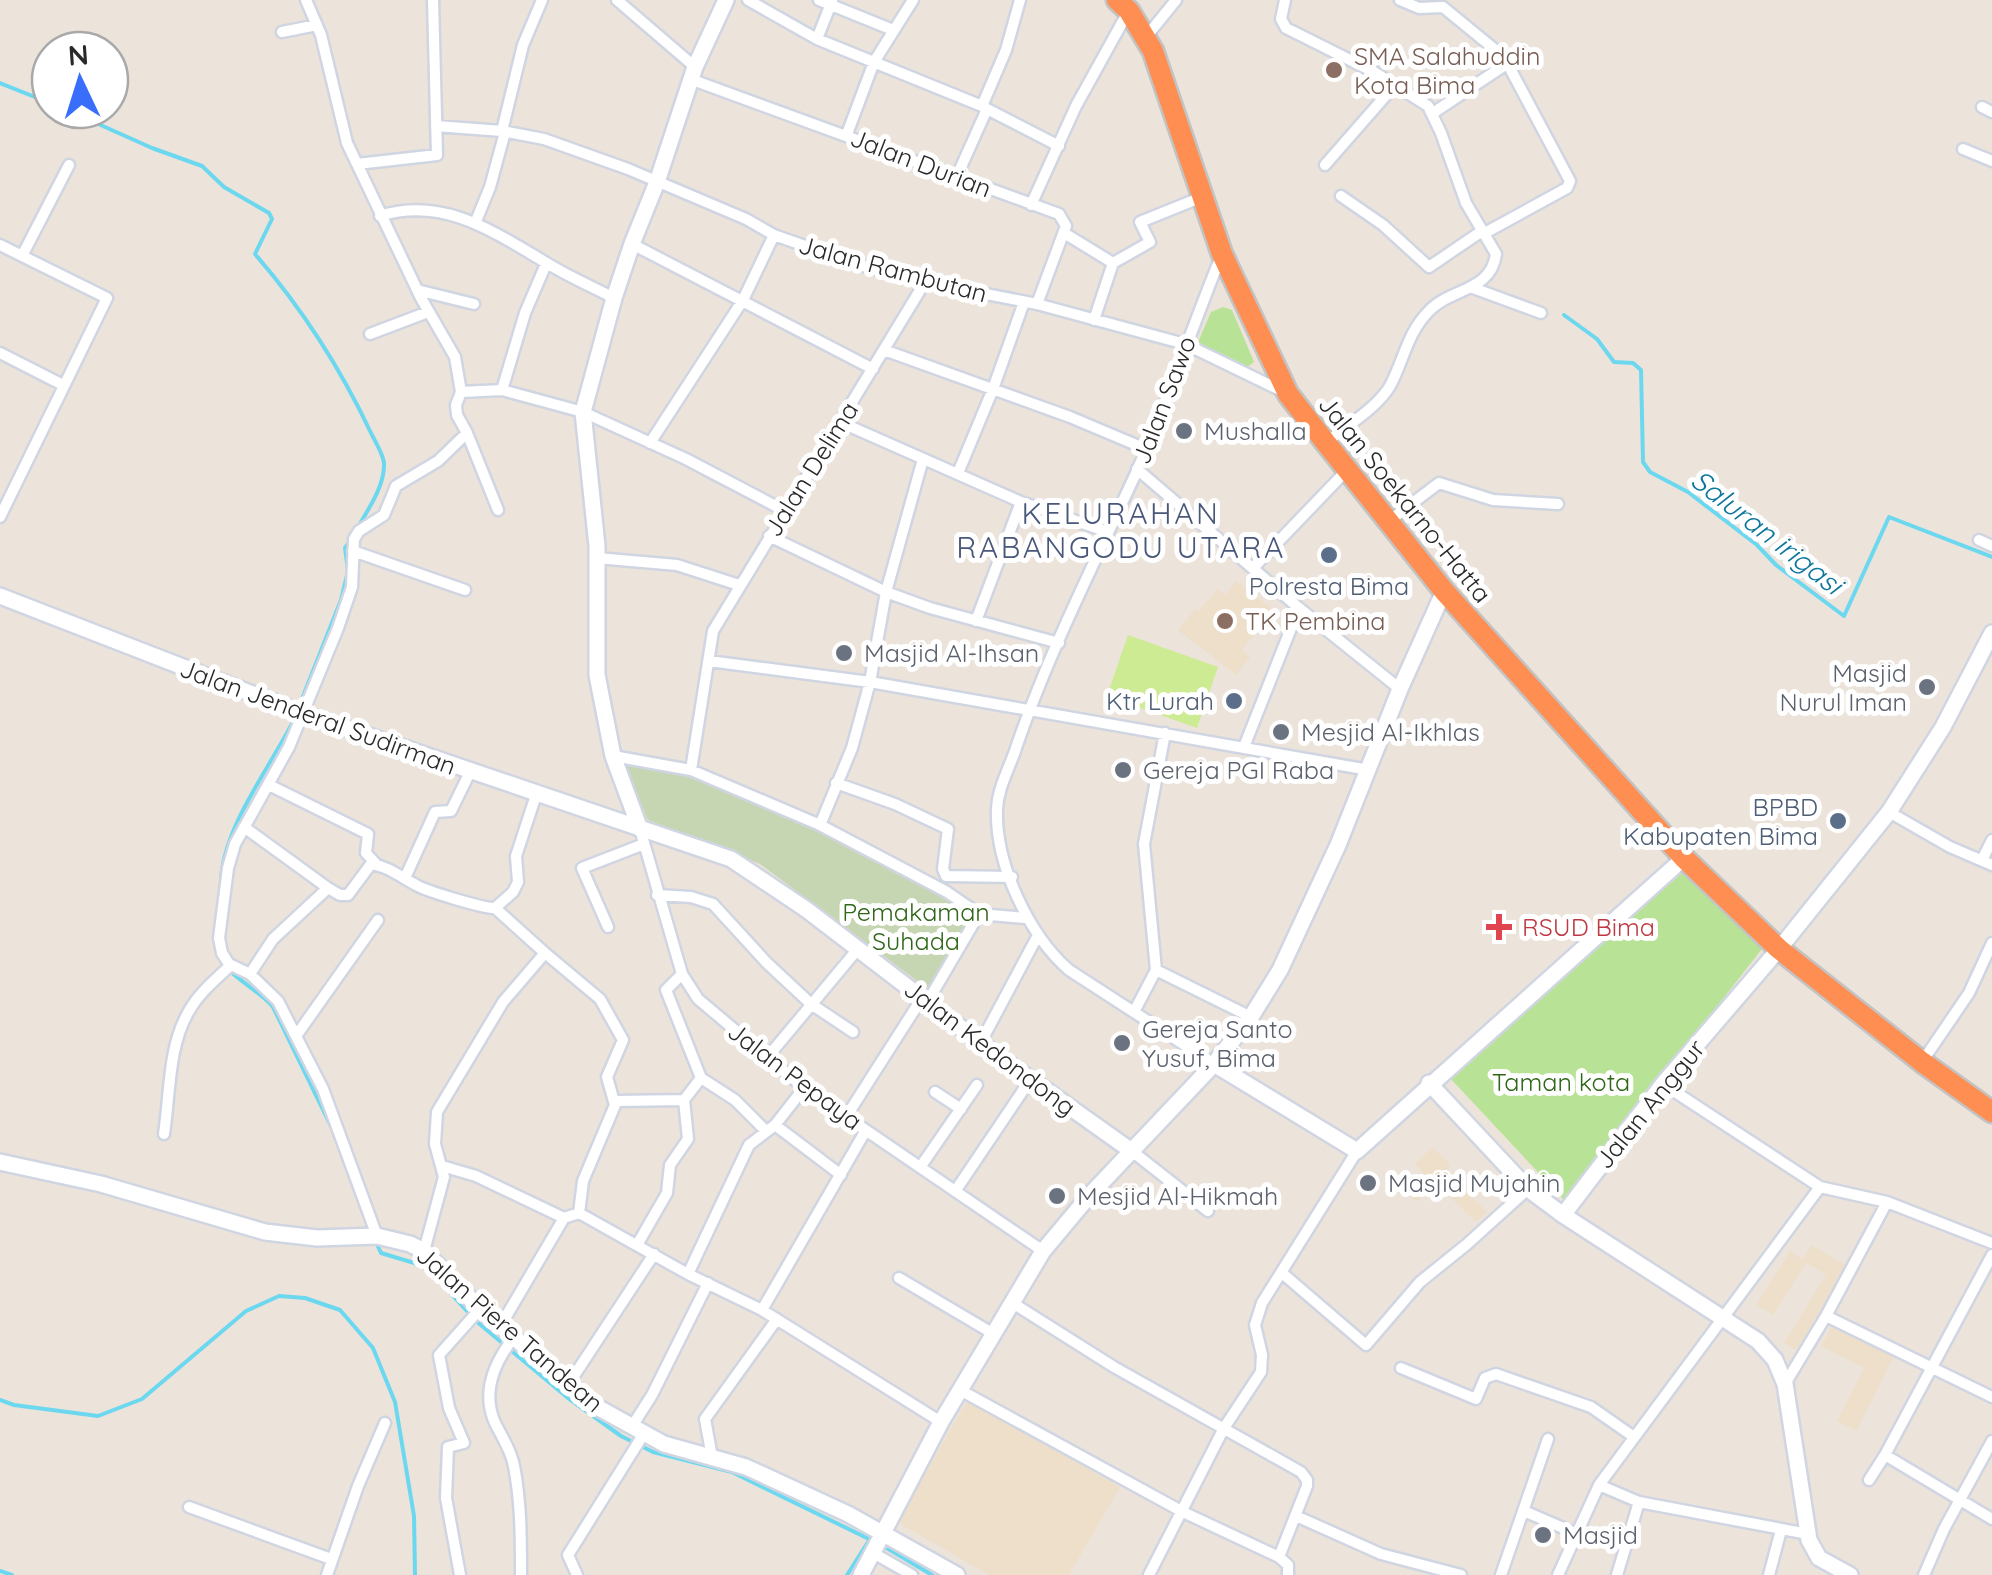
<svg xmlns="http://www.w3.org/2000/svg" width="1992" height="1575" font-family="Quicksand,sans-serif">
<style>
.education{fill:#eedfca}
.green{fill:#b8e396}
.cemetery{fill:#c7d6b2}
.pitch{fill:#cdeb92}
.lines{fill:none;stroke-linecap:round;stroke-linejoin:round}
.stream{stroke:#6cd8ef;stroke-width:4}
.street-casing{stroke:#d0d5e2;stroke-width:15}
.secondary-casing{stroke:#d0d5e2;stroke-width:20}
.highway-casing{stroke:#c3c3c3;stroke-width:25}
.street{stroke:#fff;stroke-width:10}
.secondary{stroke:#fff;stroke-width:15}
.highway{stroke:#ff8e53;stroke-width:20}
.education-dot{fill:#8d6e63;stroke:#fff;stroke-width:4}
.worship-dot{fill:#6b7280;stroke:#fff;stroke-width:4}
.service-dot{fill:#5c6f8a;stroke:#fff;stroke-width:4}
.health-dot{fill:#e0444e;stroke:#fff;stroke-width:4}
.labels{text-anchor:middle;stroke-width:10;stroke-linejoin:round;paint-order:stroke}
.education-label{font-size:25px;fill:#785e54;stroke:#fff;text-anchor:start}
.street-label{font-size:25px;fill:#292929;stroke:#fff}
.worship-label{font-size:25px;fill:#5b616d;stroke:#fff;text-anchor:start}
.service-label{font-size:25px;fill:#4e5e75;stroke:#fff;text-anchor:end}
.park-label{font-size:25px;fill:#306719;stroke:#fff}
.health-label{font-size:25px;fill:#be3a42;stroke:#fff;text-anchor:start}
.water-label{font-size:28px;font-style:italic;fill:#0c769b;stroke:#fff}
.quarter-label{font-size:30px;letter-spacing:2.5px;fill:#49577a;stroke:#fff}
</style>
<rect width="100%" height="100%" fill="#ece3db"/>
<path class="education" d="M1236,581L1274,610L1242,650L1250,657L1236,675L1178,630L1195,609L1199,611L1217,589L1225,595Z
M1432,1147L1451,1165L1446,1171L1487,1212L1476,1222L1436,1183L1416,1202L1405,1191L1423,1173L1415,1164Z
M1812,1245L1850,1268L1799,1352L1784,1343L1826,1275L1806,1263L1773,1315L1756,1305L1790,1251L1803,1259Z
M1832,1326L1894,1357L1856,1431L1837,1421L1864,1368L1821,1346Z
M967,1401L1120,1487L1069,1575H989L897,1522Z"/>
<path class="green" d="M1223,307L1232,310L1254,362L1246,368L1198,342L1211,312Z
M1679,871L1765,945L1565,1201L1450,1078Z"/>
<path class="cemetery" d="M623,763L697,775L827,831L918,879L975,914L928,989L760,864L648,820Z"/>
<path class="pitch" d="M1128,635L1218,667L1197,728L1107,696Z"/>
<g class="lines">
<path class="stream" d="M0,83L50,103
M67,110L152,148L202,166L224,187L269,213L272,219L255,254C301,307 342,371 372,435C376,443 383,454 384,463C385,485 369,508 358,527
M1564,315L1597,339L1614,362L1633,363L1641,370L1643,462L1650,472L1688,492L1757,545L1776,565L1844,616L1889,517L1992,557
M298,709L341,600L348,571L345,548L351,539
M221,886C220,830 271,767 295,718
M216,945C217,972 257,987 273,1007L333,1130
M376,1242L381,1253L421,1265L434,1275L476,1321L568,1398L621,1436L653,1452L732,1472L871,1540
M0,1400L14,1405L98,1416L142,1399L246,1311L279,1296L305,1298L340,1310L373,1348L395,1402L414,1516L415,1575
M880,1544L932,1575
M0,1571L12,1575
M847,1575L870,1539"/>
<g class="street-casing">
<path id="street" d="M306,0L321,35L347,143L421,298L455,357L461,392L456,405L457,415L467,433L438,461L396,486L384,515L359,531L354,539L352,587L338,628L289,747L235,844L228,868L219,938L222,953L229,964L250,974L278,1001L323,1089L377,1236
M617,0L695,67
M748,0L817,39L982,106
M819,0L893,30
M1285,0L1281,19L1286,28L1374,72L1428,106L1441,133L1466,203L1496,254C1491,292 1450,288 1429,311C1407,333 1404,360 1390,386C1377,408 1346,426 1326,443
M1400,0L1419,8L1443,7L1504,57L1570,181L1567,188L1483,234
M282,32L317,25
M1146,37L1176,0
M817,39L832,1
M690,79L1059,214L1066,226L1037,304
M1982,107L1992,112
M987,109L1059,146
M1433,113L1508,63
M436,126L502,131L544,139L628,169L746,219L774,235L856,264L925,282L1037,304L1185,344L1282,391
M502,131L523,45L542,0
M847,134L874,62L913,0
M1963,149L1992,161
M357,164L437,155L433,0
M1325,165L1395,85
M957,176L987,109L982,106L1006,50L1020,0
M1341,196L1383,225L1429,267L1482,231
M1031,205L1076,106L1128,12
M380,216C443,196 494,232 545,262C567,276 591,286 614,298
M476,221L490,187L505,132
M1064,233L1113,263L1094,320
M632,244L873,369
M0,245L107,298L0,517
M22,256L69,165
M1113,263L1150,242L1140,222L1202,197
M1473,288L1541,313
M417,290L474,304
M370,334L428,312
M884,350L1070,417L1146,449
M0,353L63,385
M502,390L525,313L546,264
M461,392L502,390L583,412L686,459L785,511
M840,422L1021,502L1108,532
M467,433L498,510
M650,443L743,300L774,235
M1137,469L1299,608L1400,689
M958,473L993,389L1024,302
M1389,521L1439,483L1493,500L1558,504
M769,536L886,592L930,608L1059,643
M1979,540L1992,546
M353,551L465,590
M597,558L677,565L739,585
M1253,568L1347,470
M976,621L1021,502
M709,661L870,682L1369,770
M1244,747L1299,608
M613,756L691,770L713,631L925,282
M691,770L820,825L947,892L979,914L1025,918
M836,783L895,804L948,829L943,869L946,876L1012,877
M269,785L368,834L366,853L376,864
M1889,812L1950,847L1992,865
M820,825L852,748L870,682L886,592L923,459
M244,827L328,888
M640,829L682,974L698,999L804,1088L1043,1251
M1982,860L1992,840
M405,878L435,812L451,811L470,772
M657,895L691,897L713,904L767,963L811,1004L853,1032
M608,927L582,868L644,844
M545,953L600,999L623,1040L607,1077L615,1105L583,1181L579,1213
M1156,970L1251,1017
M250,974L273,939L328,888L340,895H348L371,864C387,866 401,877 416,885C426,891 485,909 495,908L513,892L518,882L516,856L536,795
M928,1001L979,914
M1134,1012L1156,970L1144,844L1165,733
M296,1036L378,920
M981,1042L1037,937
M766,1059L857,950
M1922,1062L1969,993L1992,943
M1214,1064L1069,970C1029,935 995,864 997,809C998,788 1008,771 1015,751C1047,656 1094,564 1136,473C1168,402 1192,326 1222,254
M701,1078L735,1100L765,1130
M1663,1084L1820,1187L1887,1202
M935,1092L961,1109
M615,1101L684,1100L701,1078L666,990L682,974
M846,1117L922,998
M775,1125L841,1175
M164,1134C170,1095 168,1046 189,1011C199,993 216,979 231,965
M1133,1152L1208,1211
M442,1166L476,1176L564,1218L579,1213L688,1274L762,1310L941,1422
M921,1166L977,1085
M956,1190L1030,1080
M637,1245L667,1193L670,1165L688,1139L684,1100
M424,1251L444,1177L435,1144L437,1112L503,1002L545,953L495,908
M1992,1255L1885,1455L1992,1519
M1282,1273L1366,1345L1420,1282L1466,1245L1528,1189
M688,1274L749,1145L775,1125L804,1088
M899,1278L992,1333
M762,1310L866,1130
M1826,1316L1992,1397
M501,1325L564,1218
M515,1336C495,1361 481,1392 495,1423C502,1437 511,1450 514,1466C521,1502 521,1538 521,1575
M1401,1368L1476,1399L1485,1378L1496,1374L1591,1407L1634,1437
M570,1382L654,1254
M1785,1384L1826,1316L1887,1202L1992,1243
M960,1390L1183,1512L1279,1557L1307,1486V1480L1301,1472L1114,1367L1011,1302
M631,1428L652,1395L708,1283
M712,1457L705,1419L777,1319
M1869,1480L1885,1455
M1599,1485L1639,1502L1808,1534
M189,1507L331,1559
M1524,1511L1577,1534
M1296,1516L1381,1554L1461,1575
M875,1554L912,1575
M1279,1557L1288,1565V1575
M327,1575L358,1486L385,1423
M460,1575L446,1498L448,1447L464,1443L449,1408L439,1355L480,1309
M577,1575L568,1555L643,1435
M1149,1575L1224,1428L1261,1372L1262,1355L1255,1325L1262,1303L1357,1151
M1501,1575L1548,1439
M1558,1575L1599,1485L1820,1187
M1617,1575L1639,1502
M1769,1575L1781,1530
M1924,1575L1944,1529L1992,1441"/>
</g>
<g class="secondary-casing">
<path id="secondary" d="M0,596L304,714L731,859L807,910L995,1054L1133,1152
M640,829L613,756L597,675V546L583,412L614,298L632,244L657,182L695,67L726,0
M1214,1064L1357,1151L1684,858
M1429,1083L1528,1189L1563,1215L1758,1341L1775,1360L1785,1384L1809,1540L1819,1558L1850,1575
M0,1162L101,1184L265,1232L317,1238L377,1236L410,1244L424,1251L480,1309L597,1407L664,1444L746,1467L848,1514L957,1575
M1563,1215L1663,1084L1779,949L1889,812L1943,727L1992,633
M861,1575L941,1422L1043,1251L1089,1196L1214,1064L1251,1017L1280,970L1338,845L1400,689L1444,591"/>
</g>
<g class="highway-casing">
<path id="highway" d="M1117,0L1129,11L1153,51L1222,254L1288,394L1326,443L1444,591L1684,858L1779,949L1922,1062L1992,1112"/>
</g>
<use href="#street" class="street"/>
<use href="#secondary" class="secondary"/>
<use href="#highway" class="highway"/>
</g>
<g class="education-dot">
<circle cx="1334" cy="70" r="10"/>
<circle cx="1225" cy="621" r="10"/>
</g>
<g class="worship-dot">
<circle cx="1184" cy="431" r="10"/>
<circle cx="844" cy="653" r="10"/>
<circle cx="1927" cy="687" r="10"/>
<circle cx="1281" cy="732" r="10"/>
<circle cx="1123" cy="770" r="10"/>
<circle cx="1122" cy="1043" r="10"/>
<circle cx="1368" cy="1183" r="10"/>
<circle cx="1057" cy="1196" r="10"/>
<circle cx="1543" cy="1535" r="10"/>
</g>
<g class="service-dot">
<circle cx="1329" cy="555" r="10"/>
<circle cx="1234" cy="701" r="10"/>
<circle cx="1838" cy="821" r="10"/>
</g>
<path class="health-dot" d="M1494 912h10v10h10v10h-10v10h-10v-10h-10v-10h10z"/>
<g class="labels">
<g class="education-label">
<text x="1354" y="65">SMA Salahuddin<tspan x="1354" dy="29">Kota Bima</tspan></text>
<text x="1245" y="630">TK Pembina</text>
</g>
<g class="street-label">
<text transform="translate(921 163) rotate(21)" y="9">Jalan Durian</text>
<text transform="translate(893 269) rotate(15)" y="9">Jalan Rambutan</text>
<text transform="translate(1164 400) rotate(-69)" y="9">Jalan Sawo</text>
<text transform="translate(811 469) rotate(-58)" y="9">Jalan Delima</text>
<text transform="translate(1405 499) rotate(51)" y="9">Jalan Soekarno-Hatta</text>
<text transform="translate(318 717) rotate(20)" y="9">Jalan Jenderal Sudirman</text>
<text transform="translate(990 1048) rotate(37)" y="9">Jalan Kedondong</text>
<text transform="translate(795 1076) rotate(37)" y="9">Jalan Pepaya</text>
<text transform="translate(1650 1104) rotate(-51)" y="9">Jalan Anggur</text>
<text transform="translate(510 1329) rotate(41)" y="9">Jalan Piere Tandean</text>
</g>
<g class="worship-label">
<text x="1204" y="440">Mushalla</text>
<text x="864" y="662">Masjid Al-Ihsan</text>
<text x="1907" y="682" text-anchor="end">Masjid<tspan x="1907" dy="29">Nurul Iman</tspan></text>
<text x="1301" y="741">Mesjid Al-Ikhlas</text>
<text x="1143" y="779">Gereja PGI Raba</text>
<text x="1142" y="1038">Gereja Santo<tspan x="1142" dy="29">Yusuf, Bima</tspan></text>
<text x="1388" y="1192">Masjid Mujahin</text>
<text x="1077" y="1205">Mesjid Al-Hikmah</text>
<text x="1563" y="1544">Masjid</text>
</g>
<g class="service-label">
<text x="1329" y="595" text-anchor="middle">Polresta Bima</text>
<text x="1214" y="710">Ktr Lurah</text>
<text x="1818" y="816">BPBD<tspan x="1818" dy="29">Kabupaten Bima</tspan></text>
</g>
<g class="park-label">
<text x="916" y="921">Pemakaman<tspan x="916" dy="29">Suhada</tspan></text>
<text x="1561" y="1091">Taman kota</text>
</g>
<g class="health-label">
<text x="1522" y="936">RSUD Bima</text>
</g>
<g class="water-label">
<text transform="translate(1767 532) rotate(38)" y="10">Saluran irigasi</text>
</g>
<g class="quarter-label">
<text x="1121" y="524">KELURAHAN<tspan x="1121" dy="34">RABANGODU UTARA</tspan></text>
</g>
</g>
<g transform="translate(80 80) rotate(356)"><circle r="48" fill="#ffffff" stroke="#a9a9a9" stroke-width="2.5"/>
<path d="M0-8L18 38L0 25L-18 38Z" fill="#386efb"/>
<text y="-15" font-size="28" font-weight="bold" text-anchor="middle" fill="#292929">N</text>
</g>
</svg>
